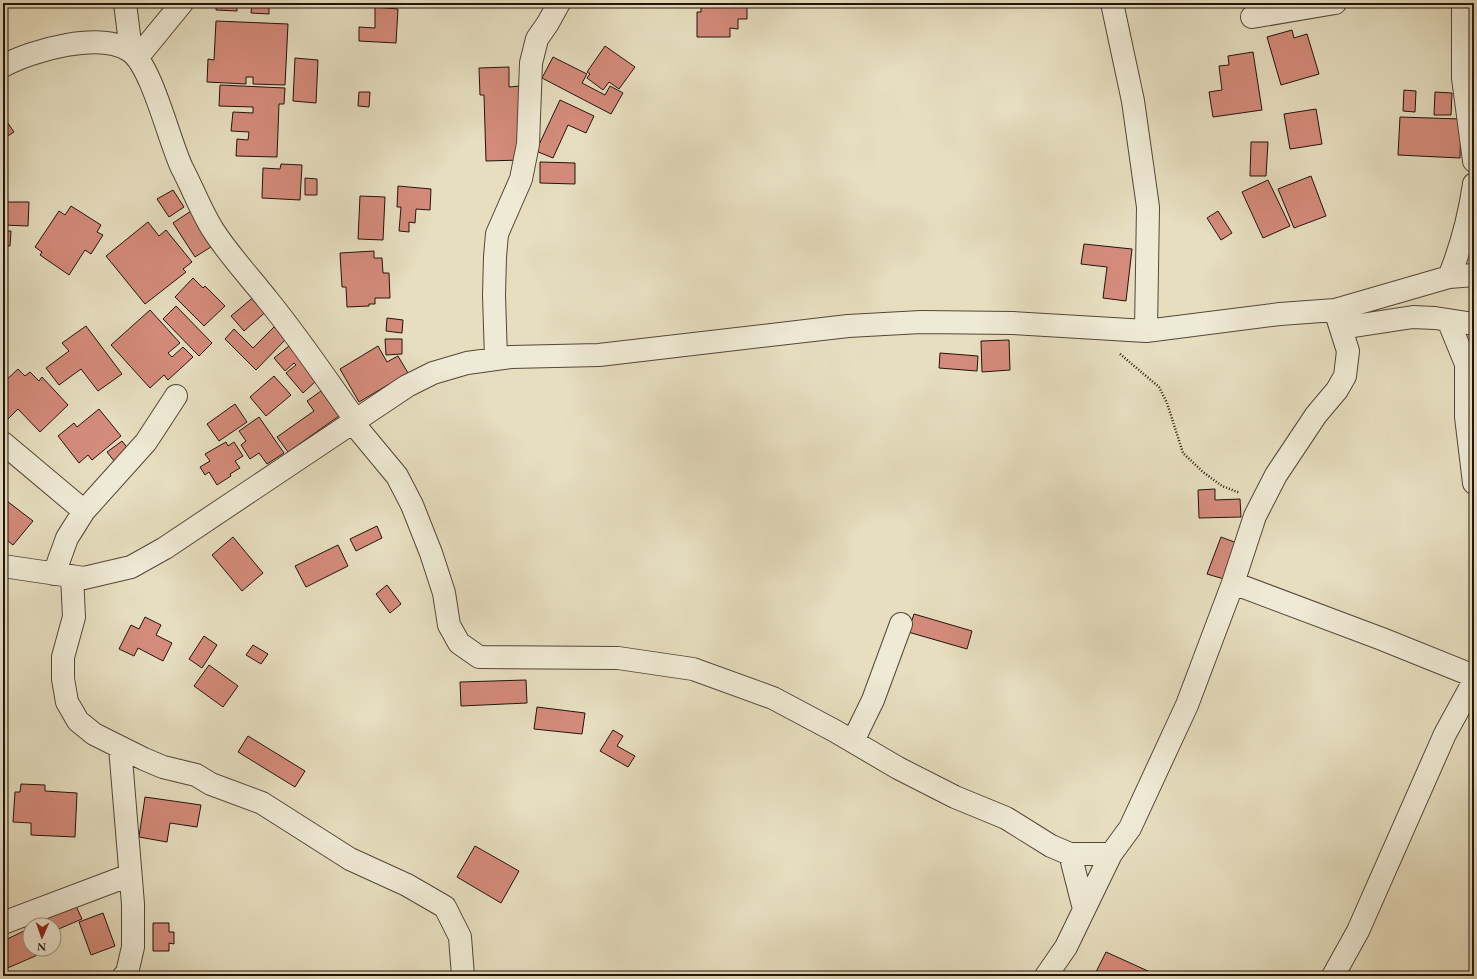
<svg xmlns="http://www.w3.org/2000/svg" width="1477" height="979" font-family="'EB Garamond',serif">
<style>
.building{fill:#d48b7b;stroke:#24130c}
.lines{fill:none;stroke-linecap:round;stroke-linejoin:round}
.minor-casing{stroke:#544639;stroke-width:24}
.path{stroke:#24130c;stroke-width:2.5;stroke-dasharray:1 2;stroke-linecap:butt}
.minor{stroke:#efead5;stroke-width:22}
</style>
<rect width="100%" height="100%" fill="#e6debf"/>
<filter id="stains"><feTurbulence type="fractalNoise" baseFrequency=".005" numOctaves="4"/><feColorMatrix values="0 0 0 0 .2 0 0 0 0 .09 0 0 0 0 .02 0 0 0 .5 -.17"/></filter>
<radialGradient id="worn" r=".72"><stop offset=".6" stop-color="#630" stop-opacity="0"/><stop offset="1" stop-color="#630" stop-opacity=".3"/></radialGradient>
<path class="building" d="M216,3H237V11L216,10Z
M252,3H269V14L251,13Z
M701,3H750V7H747V19H738V29L730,28V37H697V12H701Z
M375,7L398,9L396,43L359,41V27L375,28Z
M216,21L288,24L285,85L253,84V77H246V84L207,82L208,59L214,60Z
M1292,30L1294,38L1307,34L1319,74L1281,85L1267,37Z
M605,46L635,67L619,89L609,82L603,90L587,78L590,74L587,72Z
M1253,52L1262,110L1213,117L1209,92L1222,90L1219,66L1229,65L1228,56Z
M553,57L587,74L582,83L605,95L610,86L623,93L611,114L542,78Z
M295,58L318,60L316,103L293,101Z
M509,67V87L520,86L522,160L486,161L484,95H480L479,68Z
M220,85L285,88L284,104H279L277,157L236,156L237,139L248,140L249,132L231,131L233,112L253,113V107L219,106Z
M1404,90L1416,91L1415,112L1403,111Z
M359,92H370L369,107L358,106Z
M1435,92L1452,93L1451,115H1434Z
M560,100L594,116L586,133L568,125L553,158L536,151Z
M1316,109L1322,144L1290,149L1284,114Z
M3,116L14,132L3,139Z
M1400,117L1461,119L1460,158L1398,155Z
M1251,142H1268L1266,176H1250Z
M540,162L575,163V184L540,183Z
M281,164L302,165L300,200L262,198L263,168L280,169Z
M1311,176L1326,216L1294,228L1278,189Z
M305,178L317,179V195H305Z
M1268,180L1290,226L1263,238L1242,192Z
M398,186L431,189L430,210L416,209L415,223L409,222V232L399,231L401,207H397Z
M173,190L184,207L169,217L157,199Z
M360,196L385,197L383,240L358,239Z
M4,202H29L28,226L3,225Z
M71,206L101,225L97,232L103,235L91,254L85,250L69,275L40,255L42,252L35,247L59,211L65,215Z
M191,211L214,245L195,257L173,223Z
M1218,211L1232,233L1221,240L1207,218Z
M148,222L159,236L166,230L192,262L183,269L186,272L145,304L106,256Z
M3,231H11L10,246H3Z
M1084,244L1132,249L1126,301L1103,298L1107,267L1081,264Z
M374,251V258H382L383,273H389L390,298H375V304H369V306L347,307L346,287H342L340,253Z
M193,278L203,288L205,286L225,306L204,326L175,297Z
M256,295L269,309L244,331L231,316Z
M176,306L212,343L199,356L163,319Z
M150,310L180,343L168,353L172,357L183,347L193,357L168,380L164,375L150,388L111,345Z
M387,318L403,320L402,333L386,331Z
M86,326L122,374L98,391L81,369L59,385L46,368L69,351L62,343Z
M274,327L286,339L256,370L225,339L234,329L253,348Z
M385,339H402V354L386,355Z
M1009,340L1010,370L982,372L981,341Z
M289,346L317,380L303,393L286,373L296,365L294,363L285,371L274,358Z
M378,346L387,362L398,356L408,373L359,402L340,369Z
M940,353L978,356L977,371L939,368Z
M18,369L25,376L30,372L39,381L42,377L68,405L40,432L18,409L8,419L3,414V383Z
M274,376L291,395L266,416L250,397Z
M321,391L339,416L288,452L277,437L314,411L307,401Z
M235,404L247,422L219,441L207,424Z
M99,409L121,436L92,460L88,455L79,463L58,436L74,423L77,427Z
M259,417L284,453L267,464L259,453L250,459L241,445L246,441L239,431Z
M122,441L129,450L115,462L107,452Z
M226,442L228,446L234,442L243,456L235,461L240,468L230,474L231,476L217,485L209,472L205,475L200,467L210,461L205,454Z
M1215,489V500L1240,499L1241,517L1199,518L1198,490Z
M3,498L33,521L13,545L3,537Z
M377,526L382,538L356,551L350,539Z
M233,537L263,573L242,591L212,555Z
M1221,537L1237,543L1224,579L1207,574Z
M338,545L348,566L306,587L295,566Z
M387,585L401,604L390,613L376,594Z
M914,614L972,631L967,649L908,632Z
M145,617L161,625L156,635L172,643L163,661L138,648L134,656L119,649L131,625L139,629Z
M204,636L217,645L202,668L189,659Z
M253,645L268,654L261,664L246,655Z
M209,665L238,686L223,707L194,686Z
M526,680L527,703L461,706L460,682Z
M537,707L585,713L582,734L534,729Z
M613,730L623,736L617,746L635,756L628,767L600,751Z
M248,736L305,771L295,787L238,752Z
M21,784L45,785V791L77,793L75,837L31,835V823L13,822L15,792H20Z
M145,797L201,805L197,827L170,823L167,842L139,837Z
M475,846L519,871L501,903L457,877Z
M76,906L82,919L54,931V925H42L41,921Z
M103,913L115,946L91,955L79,922Z
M153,923H169V932H174V944L169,943V951H153Z
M26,930L30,935V949H37L40,954L3,970V947L5,946L3,941Z
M1106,952L1159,976H1094Z"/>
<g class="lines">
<g class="minor-casing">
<path id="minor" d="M125,3L131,51
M1112,3L1133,101L1148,207L1146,331
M1463,3V78L1474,161
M1252,17L1335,3
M137,58L182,3
M3,66C32,50 101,31 130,51C152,66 169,141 182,168C193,189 201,211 213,230C229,255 249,276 267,299C299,338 327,380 356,421
M1449,277L1474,275
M1448,320L1466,364V417L1474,483
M1341,328L1413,317L1435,318L1474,324
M496,359L494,295L495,257L497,234L521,179L528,144L531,63L537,39L548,23L559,3
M353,423L397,476L412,505L431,553L444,593L449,625L459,643L479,657L618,658L693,669L773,698L835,731L898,768L955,797L1006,818L1051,846L1070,854H1111
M3,443L84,511
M3,566L84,578L131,567L165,548L407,386L433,373L467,363L511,357L599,355L848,326L921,322L1013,323L1146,331L1280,314L1335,310L1449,277C1462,245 1469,218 1474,184
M54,574L67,538L84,511L146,442L176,396
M72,576L74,617L63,657V679L67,702L78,721L94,734L144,759L163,767L196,775L211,784L262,803L350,859L407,885L445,907L460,937L463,976
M1233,583L1382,639L1474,676
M853,741L873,700L901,624
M120,747L133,904V947L127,973L124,976
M1070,854L1084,909
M3,923L130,875
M1046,976L1066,947L1111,854L1130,828L1187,705L1233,583L1255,516L1276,475L1316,415L1337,390L1345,376L1348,351L1335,310
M1333,976L1358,931L1445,734L1474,681"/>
</g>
<path class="path" d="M1120,354L1159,387L1167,403L1183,453L1203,472L1222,486L1240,493"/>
<use href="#minor" class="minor"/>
</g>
<rect width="1477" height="979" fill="none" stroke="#e6debf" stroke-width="16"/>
<rect x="4" y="4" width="1469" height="971" fill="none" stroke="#24130c" stroke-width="2"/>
<rect x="8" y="8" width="1461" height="963" fill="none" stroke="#24130c"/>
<g transform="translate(42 937) rotate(182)"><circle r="19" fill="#efead5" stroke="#9e9485"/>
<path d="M0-3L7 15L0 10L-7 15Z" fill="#8f2418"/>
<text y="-6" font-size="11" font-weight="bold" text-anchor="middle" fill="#24130c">N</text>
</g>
<rect width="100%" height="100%" filter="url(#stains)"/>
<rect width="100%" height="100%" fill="url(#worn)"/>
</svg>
